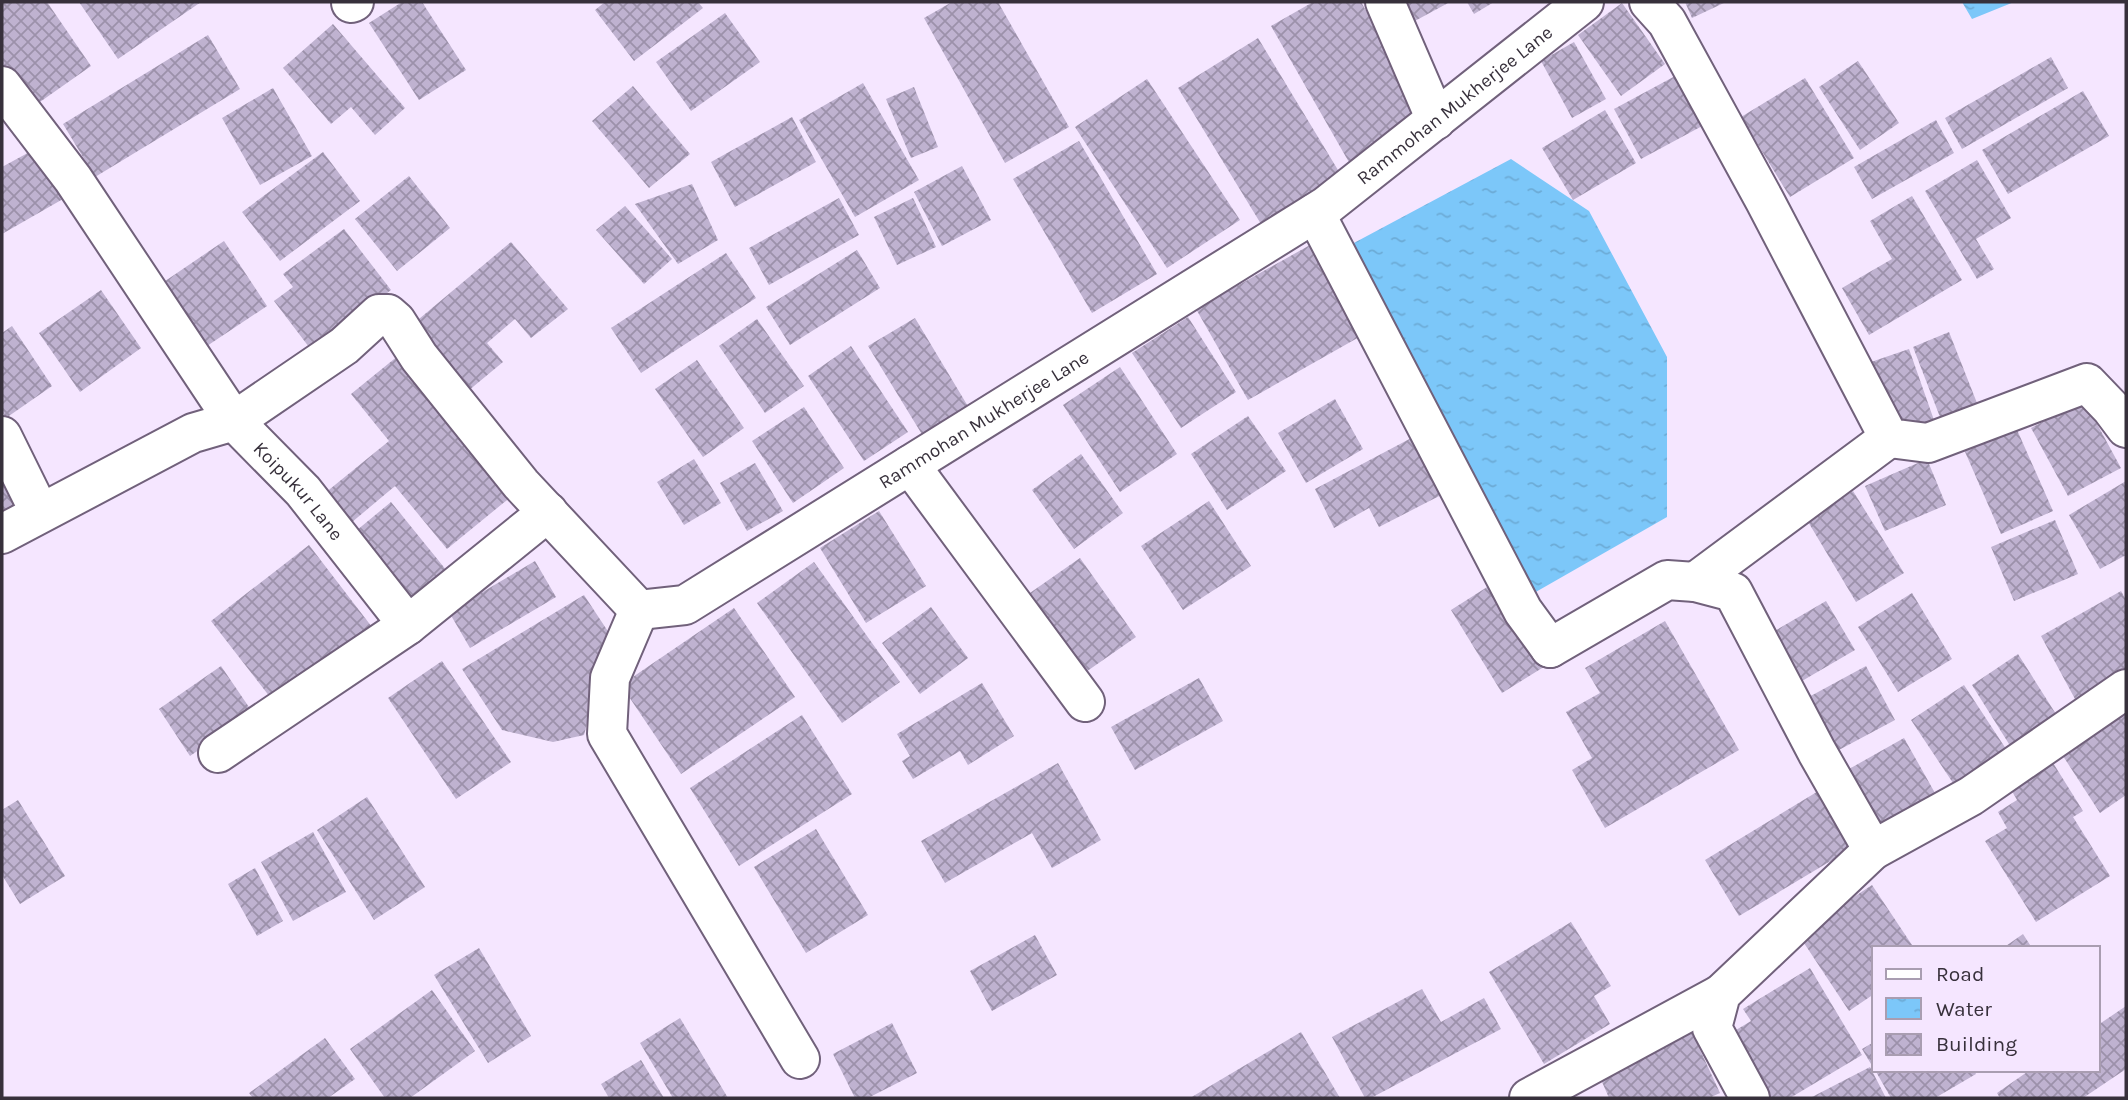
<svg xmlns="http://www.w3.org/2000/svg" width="2128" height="1100" font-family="Karla,sans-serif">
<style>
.water{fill:url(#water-ripples)}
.building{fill:url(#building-cross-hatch)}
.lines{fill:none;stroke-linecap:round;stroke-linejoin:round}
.pedestrian-casing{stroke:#71617b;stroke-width:42}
.minor-casing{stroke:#71617b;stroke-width:42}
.pedestrian{stroke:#fff;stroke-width:38}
.minor{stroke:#fff;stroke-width:38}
.labels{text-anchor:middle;stroke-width:5;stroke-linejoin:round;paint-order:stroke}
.street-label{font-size:19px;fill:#37303b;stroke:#f5e6ff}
</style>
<defs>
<pattern id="water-ripples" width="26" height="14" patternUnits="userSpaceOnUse" patternTransform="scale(1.75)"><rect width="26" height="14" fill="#7cc7f9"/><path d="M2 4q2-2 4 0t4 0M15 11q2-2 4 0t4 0" fill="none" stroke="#6cabd6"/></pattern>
<pattern id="building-cross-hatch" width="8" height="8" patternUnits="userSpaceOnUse" patternTransform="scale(1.75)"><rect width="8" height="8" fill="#bfb2d0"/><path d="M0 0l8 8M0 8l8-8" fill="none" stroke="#9c91aa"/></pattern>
</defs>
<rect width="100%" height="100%" fill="#f5e6ff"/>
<path class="water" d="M1962,2H2014L1972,19Z
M1511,159L1589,211L1667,357V517L1534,593L1352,244Z"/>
<path class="building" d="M4,2H47L91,66L30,109L2,67V3Z
M79,2H201L118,59Z
M402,2H422L466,70L419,100L369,23Z
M605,2H698L703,8L634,61L595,10Z
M952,2H998L1069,127L1005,163L924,18Z
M1313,2H1361L1429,119L1350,164L1271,26Z
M1402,2H1450L1413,22Z
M1467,2H1494L1474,14Z
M1685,2H1726L1692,18Z
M1622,3L1665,64L1621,96L1578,35Z
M725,13L760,62L691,111L656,62Z
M333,24L405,108L375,135L351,107L331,124L283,68Z
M208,35L240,89L95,177L63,124Z
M1258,38L1341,175L1261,224L1178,88Z
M1574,42L1606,99L1572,118L1541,61Z
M2051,57L2068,88L1962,149L1945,118Z
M1858,61L1899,123L1860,150L1819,87Z
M1677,75L1704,125L1641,159L1614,109Z
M1805,78L1854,158L1790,197L1741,117Z
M1147,79L1240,220L1167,268L1075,127Z
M863,83L919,180L855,217L799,120Z
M633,86L690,154L649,188L592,121Z
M914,87L938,147L911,158L886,99Z
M273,88L312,156L260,185L222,118Z
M2083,91L2109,136L2008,194L1982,150Z
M1605,110L1636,163L1573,200L1542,148Z
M792,117L816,162L735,207L711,162Z
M1936,120L1954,153L1872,199L1854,167Z
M1079,141L1157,274L1092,313L1013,179Z
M35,149L63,199L2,234V167Z
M323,152L360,201L280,261L242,212Z
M1977,160L2011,218L1976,239L1994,269L1977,279L1925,191Z
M962,166L991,220L942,246L914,192Z
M409,176L450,228L397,271L355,219Z
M692,184L718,240L678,264L635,204Z
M1912,196L1962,280L1869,335L1842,288L1892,259L1870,221Z
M839,198L859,235L769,285L749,248Z
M913,198L936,247L897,265L874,217Z
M625,206L672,259L644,284L596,230Z
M344,229L391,290L312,351L274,301L293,287L283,274Z
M224,241L267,306L195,354L152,290Z
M511,242L568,309L531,338L515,319L487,343L503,362L462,396L407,329Z
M1310,245L1361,336L1248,400L1196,309Z
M857,250L880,288L790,345L766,307Z
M726,253L756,298L641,373L611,328Z
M101,290L141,348L80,392L39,333Z
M1188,317L1236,392L1181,428L1132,353Z
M915,318L969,408L923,436L868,346Z
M757,319L804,386L765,413L719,346Z
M12,326L52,386L6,418L2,412V333Z
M1949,332L1977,403L1940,417L1913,347Z
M851,346L908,432L864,461L808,376Z
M1909,349L1935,423L1898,437L1871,362Z
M404,351L518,491L447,549L395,486L339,533L314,502L389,441L351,394Z
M697,360L744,428L703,457L655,389Z
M1120,367L1177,454L1120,492L1063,405Z
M1335,399L1363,449L1306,483L1278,433Z
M2084,400L2121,468L2068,496L2031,428Z
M804,407L844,468L793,503L752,441Z
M1248,416L1286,471L1227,510L1191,454Z
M2014,423L2053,511L2001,534L1962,445Z
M1417,435L1447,492L1379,527L1369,508L1334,528L1315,489Z
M2,449L27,500L2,512Z
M1081,454L1123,513L1074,549L1032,490Z
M694,459L721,503L684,525L657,482Z
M1927,459L1946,505L1885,531L1865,486Z
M755,463L783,511L747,531L720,483Z
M2126,481V555L2100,569L2069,515Z
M1853,491L1904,573L1856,602L1807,520Z
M1209,501L1251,566L1183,610L1141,546Z
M391,502L447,571L400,609L345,540Z
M879,511L926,586L866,623L820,548Z
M2055,520L2078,574L2014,601L1991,547Z
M309,545L375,631L277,706L211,621Z
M1080,558L1136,637L1083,674L1027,595Z
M535,561L556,597L470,648L449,612Z
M814,562L900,682L842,723L757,603Z
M1495,582L1547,665L1502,693L1451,610Z
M2121,591L2126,600V670L2075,699L2041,636Z
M1912,593L1952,659L1898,692L1858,627Z
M584,595L611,636L584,735L553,742L502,730L462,669Z
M1826,601L1855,650L1802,681L1773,632Z
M931,607L968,658L920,694L882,643Z
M734,608L795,697L681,774L621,685Z
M1665,621L1739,750L1605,828L1572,770L1592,758L1566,712L1600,693L1585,668Z
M2018,654L2061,722L2014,752L1972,685Z
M442,661L511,762L456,799L388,698Z
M221,666L253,713L190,756L159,709Z
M1866,666L1895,720L1837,751L1807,698Z
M1199,678L1223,721L1135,770L1111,727Z
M982,683L1014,736L968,765L960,751L913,779L902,761L910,756L897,734Z
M1964,685L2010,755L1957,789L1911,720Z
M2126,714V795L2100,813L2063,756Z
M802,715L852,794L739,866L690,788Z
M1904,738L1935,793L1873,829L1842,773Z
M2050,758L2083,811L2073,817L2110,876L2036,922L1985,841L2007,828L1998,812L2017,800L2008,784Z
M1058,763L1101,840L1052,868L1032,833L945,883L921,841Z
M1825,787L1859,844L1739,916L1705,860Z
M367,797L425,887L374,920L317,830Z
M18,800L65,876L20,904L2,875V810Z
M816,829L868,915L806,953L754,867Z
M313,832L346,892L293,921L261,862Z
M255,868L283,921L257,936L228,884Z
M1872,885L1914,948H1874V994L1849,1011L1798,934Z
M1571,922L1611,986L1594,996L1610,1024L1544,1064L1489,972Z
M2023,934L2032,948H2003Z
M1035,935L1057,975L992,1011L970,971Z
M479,948L531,1036L488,1063L434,975Z
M1810,968L1862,1055L1790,1098H1770L1731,1033L1751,1021L1743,1009Z
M1422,989L1441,1022L1484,998L1501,1029L1371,1098H1365L1332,1037Z
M432,990L475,1051L410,1098H385L350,1049Z
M2126,1006V1069L2083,1098H2000L1997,1093L2030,1070H2098V1025Z
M680,1018L728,1098H673L640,1043Z
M892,1023L917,1073L868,1098H855L833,1054Z
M1689,1026L1720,1093L1709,1098H1609L1596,1068Z
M1301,1032L1340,1098H1190Z
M325,1038L355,1079L328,1098H253L249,1093Z
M1874,1042V1069L1862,1049Z
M641,1060L664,1098H609L601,1084Z
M1870,1067L1886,1098H1810Z
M1875,1070H1974L1976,1074L1935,1098H1891Z"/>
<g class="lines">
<g class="pedestrian-casing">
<path id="pedestrian" d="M1315,213L1523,611L1550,648"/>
</g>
<g class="minor-casing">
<g id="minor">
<path d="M1385,2L1436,120"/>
<path d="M1649,2L1667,22L1765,201L1889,438L1928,443L2087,383L2111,408L2126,428"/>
<path d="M351,3L354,2"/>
<path id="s1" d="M2,86L73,179L234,421L344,346L379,314H388L396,321L419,357L521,484L639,610L685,605L1326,206L1584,2"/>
<path d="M2,436L40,513"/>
<path d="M910,465L1085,702"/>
<path id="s2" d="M2,534L193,433L234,421L303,491L408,625L548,512"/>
<path d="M1695,582L1889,438"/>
<path d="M639,610L610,678L607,734L800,1059"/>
<path d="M1550,648L1667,580L1695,582L1733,592L1817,752L1873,850L1971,796L2126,689"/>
<path d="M218,753L408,625"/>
<path d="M1529,1098L1721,994"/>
<path d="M1750,1098L1712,1028L1721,994L1873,850"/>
</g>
</g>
<use href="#pedestrian" class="pedestrian"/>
<use href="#minor" class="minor"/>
</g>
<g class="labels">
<g class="street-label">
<text dy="7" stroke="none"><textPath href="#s1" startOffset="1951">Rammohan Mukherjee Lane</textPath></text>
<text dy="7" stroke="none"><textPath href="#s1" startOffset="1384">Rammohan Mukherjee Lane</textPath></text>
<text dy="7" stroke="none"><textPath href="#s2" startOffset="354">Koipukur Lane</textPath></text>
</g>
</g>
<rect width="2128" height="1100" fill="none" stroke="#37303b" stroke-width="7"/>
<rect x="1872" y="946" width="228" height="126" fill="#f5e6ff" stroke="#a99db1" stroke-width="2"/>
<rect x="1886" y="969" width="35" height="10" fill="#ffffff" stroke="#a99db1" stroke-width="2"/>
<text x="1936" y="981" font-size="21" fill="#37303b">Road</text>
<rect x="1886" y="998" width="35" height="21" fill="url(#water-ripples)" stroke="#a99db1" stroke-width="2"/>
<text x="1936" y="1016" font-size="21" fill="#37303b">Water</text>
<rect x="1886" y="1034" width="35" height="21" fill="url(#building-cross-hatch)" stroke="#a99db1" stroke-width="2"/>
<text x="1936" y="1051" font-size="21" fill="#37303b">Building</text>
</svg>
